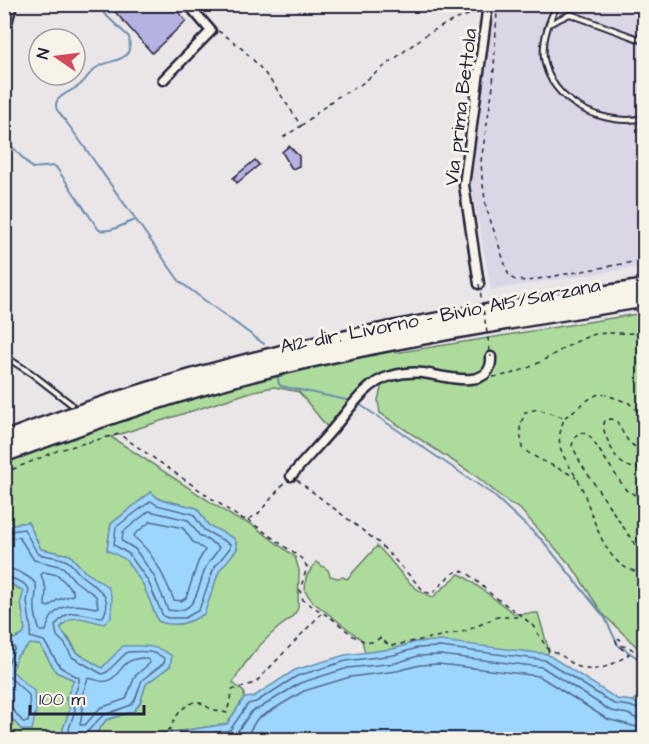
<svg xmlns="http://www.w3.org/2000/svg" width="649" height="744" font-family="'Architects Daughter',sans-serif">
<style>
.built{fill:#dad6e6}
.green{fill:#acdb9b;stroke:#677e6b;stroke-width:1.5;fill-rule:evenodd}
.water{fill:#9dd6fd;stroke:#6c8eaf;stroke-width:1.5}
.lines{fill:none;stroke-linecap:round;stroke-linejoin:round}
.shore{stroke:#536a89;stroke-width:1.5}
.stream{stroke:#6c8eaf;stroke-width:2}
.building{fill:#b5b1e2;stroke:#22223b;stroke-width:1.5}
.lane-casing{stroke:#22223b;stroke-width:8}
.street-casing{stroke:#22223b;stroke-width:13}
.highway-casing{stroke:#22223b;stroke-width:20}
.path{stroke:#22223b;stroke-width:1.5;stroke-dasharray:4.5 4.5;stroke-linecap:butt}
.lane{stroke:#f7f3e8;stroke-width:4}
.street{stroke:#f7f3e8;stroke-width:8}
.highway{stroke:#f7f3e8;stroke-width:15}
.path-bridge{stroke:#22223b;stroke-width:1.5;stroke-dasharray:4.5 4.5;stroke-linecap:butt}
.labels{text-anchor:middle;stroke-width:6;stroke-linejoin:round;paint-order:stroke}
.street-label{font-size:20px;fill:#22223b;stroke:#f7f3e8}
</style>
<rect width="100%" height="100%" fill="#eae6e7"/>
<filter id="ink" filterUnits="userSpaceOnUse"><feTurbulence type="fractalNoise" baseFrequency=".0167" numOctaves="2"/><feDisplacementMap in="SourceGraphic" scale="12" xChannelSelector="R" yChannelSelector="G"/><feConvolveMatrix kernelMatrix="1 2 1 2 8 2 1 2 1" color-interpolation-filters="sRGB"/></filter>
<g filter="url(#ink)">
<path class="built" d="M493,5H644V266L491,290L470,177Z"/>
<path class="green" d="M644,313V660L639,649L602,613L573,568L519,508L510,504L476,476L380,413L378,400L385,373L377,376L328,428L299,392L274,387L254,391L111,437L235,518L251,524L295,557L299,570L298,608C294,618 285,622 278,628C261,643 243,664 233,683L244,692V698L227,724L174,732L157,739H81L94,736L106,720L134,711L140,703L146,684L170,666L102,669L77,652L70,640L60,629L67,620L76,618L108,587L84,571L70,555L41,549L28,522L8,525L5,527V454L142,405L391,342L395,353ZM151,492L159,499L197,508L208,525L235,539L237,548L219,571L204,614C189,623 175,628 158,621L143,584L125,558L107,549L111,524Z
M377,546C396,563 407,589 433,597L459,574L465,577L515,614L538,613L549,651L547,654L416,642L393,649L365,653L362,640L313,602L305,591L306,577L316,562L328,570L330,576L337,578L343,577L347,579Z
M4,581L24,591L21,601L25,630L23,635L14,639L10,637L7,627L5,628Z
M30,644L40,645L56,672L74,680L66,699L70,709L63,729L65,738L68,739H5L4,711L22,730L12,671L17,656Z"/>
<path class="water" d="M151,492L159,499L197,508L208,525L235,539L237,549L219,571L204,614C189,623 175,628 158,621L143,584L125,559L107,550L111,524Z
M28,522L41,549L70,555L84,571L108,587L112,598L111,618L104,624C85,620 74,611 60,628L77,653L102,668L123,646C141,645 157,645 172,656L170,666L146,684L140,703L134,711L106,720L94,736L81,739H65L63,729L70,709L66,699L74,680L56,672L40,645L30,644L17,656L12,671L34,691L36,711L32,730H22L5,711V628L7,627L10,637L14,639L23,635L25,630L21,601L24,591L5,581V527L8,525Z
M440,641L547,654L617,699L633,701L644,708V739H157L174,732L227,724L244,698L253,697L295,670L345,655L393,649L416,642Z"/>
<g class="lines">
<path class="shore" d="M151,501L157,505L193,514L204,530L230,544V548L214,568L199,610L185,618H168L163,616L148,581L129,554L114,545L116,527Z
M149,511L188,520L199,535L219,547C217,554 210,559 206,567C197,587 198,616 168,610L154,576L135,549L122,541L123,532Z
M151,521L183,528L193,542L205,550L198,562L186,598L181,601L174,600C164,577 154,553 134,537L135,534Z
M4,532L24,529L37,553C46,557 56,556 65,560C72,562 76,572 82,576C96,588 115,595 103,617C81,617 72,603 55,626L57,636L65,644L72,657L102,674L107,672L127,652C140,651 155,650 165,659L164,663L142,680L135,700L131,705L102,716L86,733L85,740
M4,539L19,537L34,560L63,567L75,581L96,596L98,607L95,608C71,602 52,604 46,631H40C37,624 34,611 35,602C36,586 41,584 23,574C17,571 12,568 4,568
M44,572L58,575L73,591V595L57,600L49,607L45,606L46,589L41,575Z
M4,575L23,583L29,589L27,602L31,629L30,637L44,641L60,667L79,678V683L73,699L75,710L69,729L71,740
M4,639L15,648L6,668V674L29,695L30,711L28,722H23L12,709L4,707
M143,658L149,660L150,663L135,676L126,699L100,708L85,725H80L83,709L81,699L88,678C94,678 99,683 107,681C124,675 117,660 143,658Z
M172,740L230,730L248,704L256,702L297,676L346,661L394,655L417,648L440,647L545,660L614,704L630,706L644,712
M217,740L235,735L252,711L260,708L300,683L348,668L396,663L418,656L440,655L542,667L611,711L628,714L637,719L644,720
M244,740L257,719L304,691L350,677L397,671L420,665L439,664L539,676L607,719L644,729"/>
<path class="stream" d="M94,4L129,37C134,64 111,58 96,68C90,72 86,80 80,85C74,90 61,94 57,101C55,105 56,107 57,110C85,145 108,183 135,218
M4,138L32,168L54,166L56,167L99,230C112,233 124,223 136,220L180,282L264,344
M277,373L279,384L281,386L351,401
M359,404L492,494L543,541L605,618L618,645L636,657L641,663L643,684L641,694L633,701"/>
</g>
<path class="building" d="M108,4H171L186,21L152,53Z
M289,146L299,156V166L292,169L282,152Z
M255,160L259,165L237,183L233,178Z"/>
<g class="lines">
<g class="lane-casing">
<path id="lane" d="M558,4C549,19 542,41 544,58C550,103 605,127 644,118
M549,24L570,14L644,41
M4,356L31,373L71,404"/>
</g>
<g class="street-casing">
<path id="street" d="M4,35L12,4
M163,80L211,31L188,4
M479,284L464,185L488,4
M291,476C304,461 318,446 331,431C348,412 365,382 391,376C402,373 413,372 423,373C444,376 493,392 491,357"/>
</g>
<g class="highway-casing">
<path id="highway" d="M4,440C129,393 258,355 389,330C473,313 559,301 644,288
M4,454C92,421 182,390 273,368C395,338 520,319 644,299"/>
</g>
<path class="path" d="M510,4L497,11L493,86L481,161L482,177L486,207L509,276L515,280L527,281L644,260
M218,31C254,52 279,91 301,126L282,138
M301,126L334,99L360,85L427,34L452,21L479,11
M493,377C536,372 552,351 589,336C601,331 622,334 636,333L644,349
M644,390L643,394L644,400
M562,417L538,409L525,412L520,426L522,448C538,461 559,467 576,478
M644,418L629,403L601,393L592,397L564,418C562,426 558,436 560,445C561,457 576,474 581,486C594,515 604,573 644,572
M644,448C629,450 623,432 616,420L611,419L605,420C602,429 605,435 609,443C616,460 625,471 644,467
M4,473L59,450L119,434L240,518L247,520L258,514L285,482
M297,480L379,543L425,592L432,594L450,575L460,570L470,575L491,594L523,617L533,626L549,651C565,654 568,663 579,667C597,674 614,664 629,654L618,646L615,638L620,639L622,646L629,647L633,650L644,649
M644,495L637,496L626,490L589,435L580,432L577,434L572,445L581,464L636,546L644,554
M248,520L302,559L307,567L300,590L303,600L334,620L353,636L366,642H373L380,638L390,646L466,631L497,617H522
M644,521V526
M133,740C147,739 160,737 171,728C174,716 185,704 197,701L211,709L227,713L232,690L255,683L321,614"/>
<use href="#lane" class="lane"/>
<use href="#street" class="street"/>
<use href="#highway" class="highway"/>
<path class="path-bridge" d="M479,284L491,357"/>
</g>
</g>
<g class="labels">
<g class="street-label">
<text transform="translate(460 107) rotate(-83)" y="7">Via prima Bettola</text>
<text transform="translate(440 315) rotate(-11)" y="7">A12 dir. Livorno - Bivio A15/Sarzana</text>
</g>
</g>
<rect width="649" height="744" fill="none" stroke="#f7f3e8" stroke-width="24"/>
<rect x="12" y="12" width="625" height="720" fill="none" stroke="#22223b" stroke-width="2" filter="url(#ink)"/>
<g transform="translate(57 57) rotate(284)"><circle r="28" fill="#f7f3e8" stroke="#a29fa3" stroke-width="1.5"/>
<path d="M0-4.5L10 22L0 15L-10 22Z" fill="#d1495b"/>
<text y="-9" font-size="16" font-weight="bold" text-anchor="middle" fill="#22223b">N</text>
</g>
<path d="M30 705v9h114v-9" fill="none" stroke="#22223b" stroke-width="3"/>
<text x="39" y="705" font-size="18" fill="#22223b" stroke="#f7f3e8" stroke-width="4.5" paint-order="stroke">100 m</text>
</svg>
